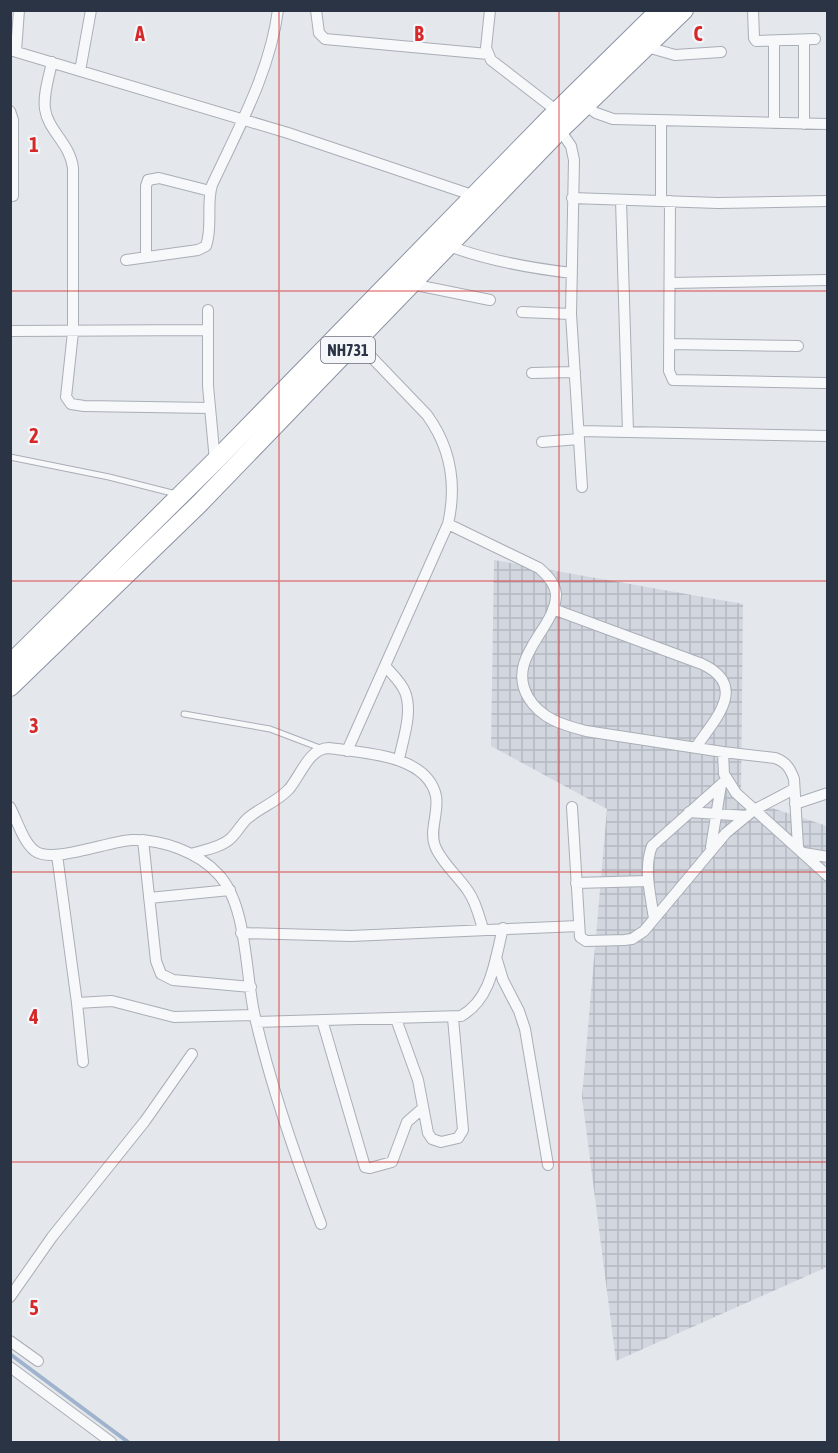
<svg xmlns="http://www.w3.org/2000/svg" width="838" height="1453" font-family="'Asap Condensed',sans-serif">
<style>
.industrial{fill:url(#industrial-grid)}
.lines{fill:none;stroke-linecap:round;stroke-linejoin:round}
.stream{stroke:#9fb4cc;stroke-width:4}
.service-casing{stroke:#a9aeb7;stroke-width:7}
.minor-casing{stroke:#a9aeb7;stroke-width:12}
.trunk-casing{stroke:#8b94a3;stroke-width:20}
.service{stroke:#f7f8fa;stroke-width:5}
.minor{stroke:#f7f8fa;stroke-width:10}
.trunk{stroke:#fff;stroke-width:18}
.grid{fill:none;stroke:#d62828;stroke-width:1.5;stroke-opacity:0.55}
.labels{text-anchor:middle;stroke-width:4.5;stroke-linejoin:round;paint-order:stroke}
.shield{fill:#f4f6f9;stroke:#676e7b;stroke-width:1.5}
.shield-label{font-size:16px;font-weight:bold;fill:#2b3445}
.grid-label{font-size:20px;text-anchor:middle;font-weight:bold;fill:#d62828;stroke:#f4f6f9;stroke-width:4.5;stroke-linejoin:round;paint-order:stroke}
</style>
<defs>
<pattern id="industrial-grid" width="8" height="8" patternUnits="userSpaceOnUse" patternTransform="scale(1.5)"><rect width="8" height="8" fill="#d2d6de"/><path d="M0 4h8M4 0v8" fill="none" stroke="#b4b8c0"/></pattern>
</defs>
<rect width="100%" height="100%" fill="#e4e7ec"/>
<path class="industrial" d="M494,560L743,604L741,798L827,826V1267L616,1361L582,1097L607,809L491,746Z"/>
<g class="lines">
<path class="stream" d="M10,1354L128,1442"/>
<g class="service-casing">
<path id="service" d="M10,457L109,477L176,494
M184,714L270,729L320,748"/>
</g>
<g class="minor-casing">
<path id="minor" d="M316,10L319,33L325,39L488,54
M490,10L486,48L491,60L557,111
M753,10L754,38L756,41L815,39
M774,41V123
M647,47L675,55L721,52
M10,50L288,133L475,196
M16,51L19,10
M52,62C49,77 43,94 45,109C48,131 70,143 73,168V332L66,397L71,404L84,406L210,408
M80,71L91,10
M583,104L596,113L613,119L828,124
M10,111L13,120V196
M661,121V201
M804,124V40
M560,130L571,146L574,160L571,314L582,487
M572,198L718,203L828,201
M621,200L628,432
M670,201L669,371L673,380L825,383
M449,246C489,261 529,268 572,273
M146,257V186L148,180L159,178L210,191
M126,260L198,250L206,246C213,227 206,204 212,185C238,129 270,72 278,10
M670,283L828,280
M411,284L490,300
M208,310V386L215,461
M522,312L571,314
M10,331L208,330
M670,344L798,346
M532,373L575,372
M579,431L828,436
M542,442L579,439
M448,524L539,568C547,575 555,583 556,594C557,628 505,657 528,697C541,719 563,725 586,731L723,752L775,758C786,762 790,768 794,779L798,847
M553,609L702,664C749,686 715,719 696,747
M385,666C392,674 401,682 405,692C413,712 403,739 399,759
M347,751L448,524C457,484 451,448 427,415L356,341
M723,752L724,774L736,793L828,876
M795,804L828,793
M10,807C17,820 23,842 35,851C52,864 109,841 132,840C161,839 198,852 218,874C248,905 245,976 255,1017C271,1087 295,1156 321,1224
M572,807L580,937L586,941L624,940L632,939L644,931L726,833L754,810L794,789
M689,812L747,816
M143,840L156,961L161,974L173,980L251,987
M711,847L721,785
M804,853L828,857
M191,854C203,850 220,848 230,839C237,833 241,824 248,818C261,807 277,802 289,789C301,775 309,748 329,748C362,753 427,754 436,796C439,812 429,831 435,846C441,862 458,876 468,891C476,902 479,916 483,929
M57,855L77,1003L83,1062
M576,883L648,881
M149,898L230,890
M654,919C651,896 643,869 652,846L726,780
M241,933L351,936L579,926
M496,957L503,980L519,1011L525,1029L548,1165
M77,1003L112,1001L174,1017L254,1015
M396,1019L418,1080L428,1133L432,1139L441,1142L458,1138L463,1130L453,1018
M322,1020L365,1167L370,1168L392,1162L407,1122L423,1108
M256,1022L461,1016C492,999 495,959 503,928
M10,1297L52,1237L145,1121L192,1054
M10,1341L38,1361
M10,1367L111,1442"/>
</g>
<g class="trunk-casing">
<path id="trunk" d="M10,664L215,461L550,118L660,10
M10,687L199,504L560,130L684,10"/>
</g>
<use href="#service" class="service"/>
<use href="#minor" class="minor"/>
<use href="#trunk" class="trunk"/>
</g>
<path class="grid" d="M279,10V1442M559,10V1442M10,291H828M10,581H828M10,872H828M10,1162H828"/>
<g class="labels">
<rect class="shield" x="321" y="337" width="54" height="26" rx="4.5"/>
<g class="shield-label">
<text x="348" y="356">NH731</text>
</g>
</g>
<g class="grid-label">
<text x="140" y="41">A</text>
<text x="419" y="41">B</text>
<text x="698" y="41">C</text>
<text x="34" y="152">1</text>
<text x="34" y="443">2</text>
<text x="34" y="733">3</text>
<text x="34" y="1024">4</text>
<text x="34" y="1315">5</text>
</g>
<rect width="838" height="1453" fill="none" stroke="#2b3445" stroke-width="24"/>
</svg>
